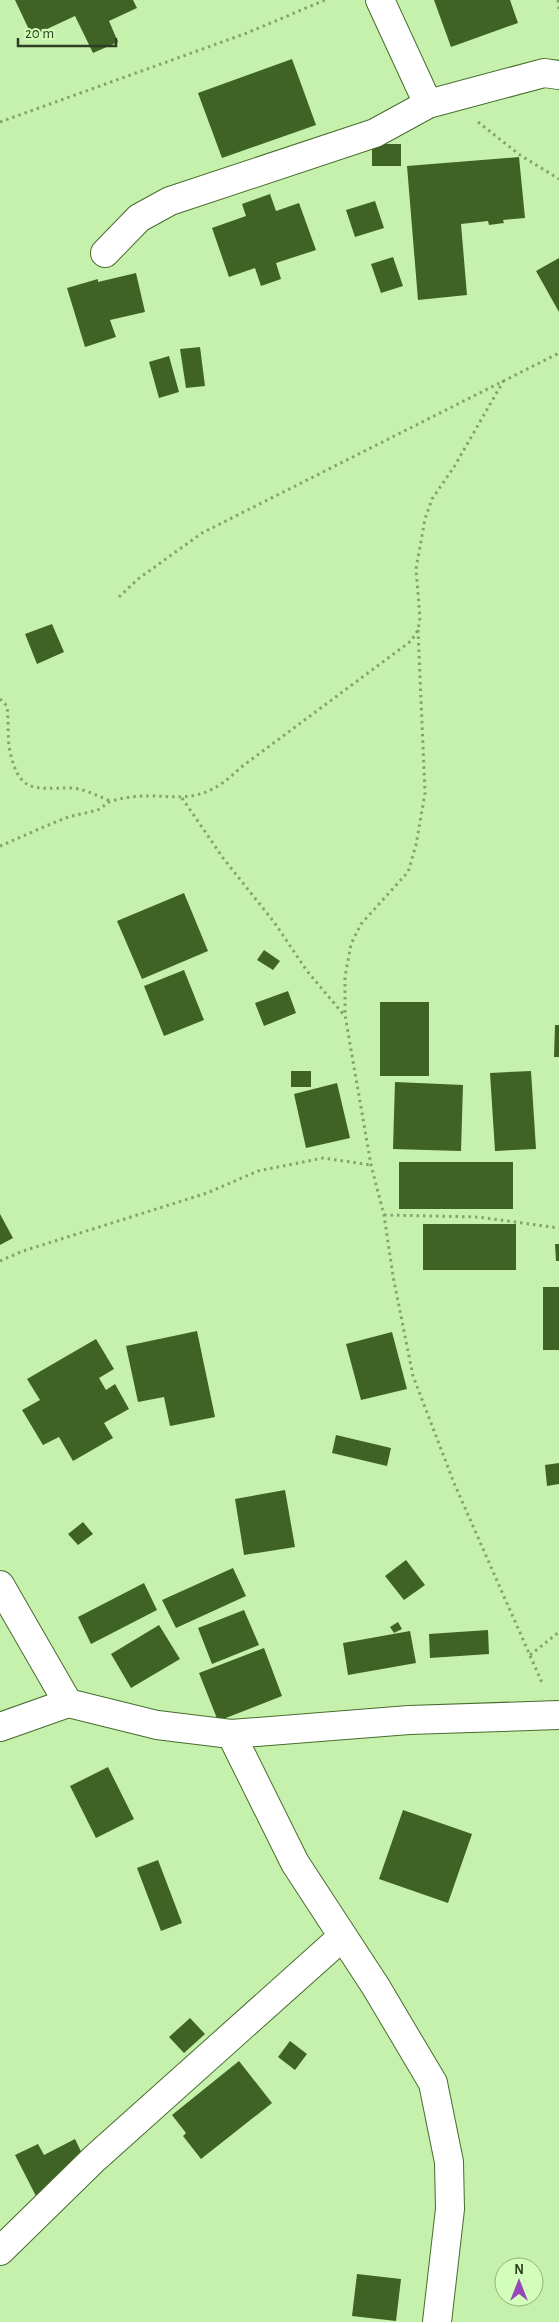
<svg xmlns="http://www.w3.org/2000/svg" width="559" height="2322" font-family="'Alegreya Sans',sans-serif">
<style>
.building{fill:#3e6324}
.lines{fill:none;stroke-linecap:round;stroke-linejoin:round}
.minor-casing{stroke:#476d2e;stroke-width:30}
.path{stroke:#83a26f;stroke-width:3;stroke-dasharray:2.5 4;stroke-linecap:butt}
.minor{stroke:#fff;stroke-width:28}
</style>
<rect width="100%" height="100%" fill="#c6f1ac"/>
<path class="building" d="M15,0H133L137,8L109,21L118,42L93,53L75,16L32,36Z
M434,0H510L518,23L451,47Z
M292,59L316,125L222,158L198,93Z
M372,144H401V166H372Z
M519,157L525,218L503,220L504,223L489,225L488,221L461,224L467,295L418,300L407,166Z
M270,194L276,211L299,203L316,250L276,263L281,279L261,286L255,268L229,277L212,228L246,216L242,204Z
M375,201L384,228L355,237L346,210Z
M393,257L403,286L381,293L371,264Z
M559,258V312L536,271Z
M136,273L145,312L110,320L116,337L85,347L67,288L98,279V282Z
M200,347L205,386L186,388L180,349Z
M169,356L179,392L159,398L149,362Z
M52,624L64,652L37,664L25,634Z
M184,893L208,951L142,979L117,921Z
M264,950L280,961L273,970L257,960Z
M184,970L204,1020L164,1036L144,986Z
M288,991L296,1013L264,1026L255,1003Z
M380,1002H429V1076H380Z
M555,1025H559V1057H554Z
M291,1071H311V1087H291Z
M531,1071L536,1149L495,1151L490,1073Z
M395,1082L463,1085L461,1151L393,1149Z
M337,1083L350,1138L306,1148L294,1094Z
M399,1162H513V1209H399Z
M0,1214L13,1238L0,1245Z
M423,1224H516V1270H423Z
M555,1244H559V1261H556Z
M543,1287H559V1350H543Z
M197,1331L215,1417L170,1426L164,1397L138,1402L126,1346Z
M392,1332L407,1389L361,1400L346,1344Z
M96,1339L114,1369L99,1378L106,1390L115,1384L129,1409L104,1423L113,1438L73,1461L59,1437L43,1445L22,1410L40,1400L27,1379Z
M336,1435L391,1448L387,1466L332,1453Z
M559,1463V1484L547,1486L545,1465Z
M285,1490L295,1547L244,1555L235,1499Z
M83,1522L93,1534L78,1545L68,1534Z
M406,1560L425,1585L404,1600L385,1576Z
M233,1568L246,1596L176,1628L162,1600Z
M144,1583L157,1610L91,1644L78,1617Z
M244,1610L259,1645L212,1664L198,1628Z
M398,1622L402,1629L394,1633L390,1627Z
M159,1625L180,1659L131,1688L111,1654Z
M488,1630L489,1654L430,1658L429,1634Z
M410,1631L416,1663L348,1675L343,1643Z
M264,1648L282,1696L218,1721L199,1673Z
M108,1767L134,1819L96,1838L70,1786Z
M403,1810L472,1834L448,1903L379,1879Z
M158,1860L182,1923L161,1931L137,1868Z
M190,2018L205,2034L184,2053L169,2037Z
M290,2041L307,2054L295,2070L278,2057Z
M239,2061L272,2103L201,2159L183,2136L186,2133L172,2115Z
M75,2139L86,2162L51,2180L56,2191L38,2200L15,2155L38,2144L44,2155Z
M357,2274L401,2279L396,2321L352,2316Z"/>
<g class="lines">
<g class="minor-casing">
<path id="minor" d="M380,0L428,104
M105,253L139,218L170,201L375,133L428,104L544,73L559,75
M0,1585L68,1703L157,1725L231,1734L409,1720L559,1715
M0,1727L68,1703
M231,1734L295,1863L376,1987L433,2083L449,2162L450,2209L437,2322
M0,2251L94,2159L342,1937"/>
</g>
<path class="path" d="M558,0L559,9
M0,122L247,33L325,0
M478,122L520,155L559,179
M119,597L138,579L202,533L559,353
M418,630L425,793L416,845L408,872L361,924L351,944L345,977V1015L371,1165L384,1215L393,1276L413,1376L454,1483L543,1685
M0,699L7,706C9,721 7,737 10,752C20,794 34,788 70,788C83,788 98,796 110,801
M182,798L223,858L274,922L307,971L344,1015
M0,846C22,837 44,826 66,818C77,814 89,813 100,809C104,806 107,802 112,801C166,785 191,817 240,768L411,641L418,630L420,618L416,569L425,519L432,499L454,467L504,380
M384,1215L478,1217L559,1228
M0,1261L23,1251L207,1193L258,1171L323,1158L371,1165
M530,1655L559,1632"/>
<use href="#minor" class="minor"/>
</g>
<g transform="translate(519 2282)"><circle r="24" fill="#d3feb9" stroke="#91b27d"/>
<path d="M0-4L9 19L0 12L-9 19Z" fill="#9748b8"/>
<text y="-8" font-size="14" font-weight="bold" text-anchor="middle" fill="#2e3f23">N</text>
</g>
<path d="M18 38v8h98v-8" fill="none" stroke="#2e3f23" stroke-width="2.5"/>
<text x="25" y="38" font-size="15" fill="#2e3f23" stroke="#d3feb9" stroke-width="4" paint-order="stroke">20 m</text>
</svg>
